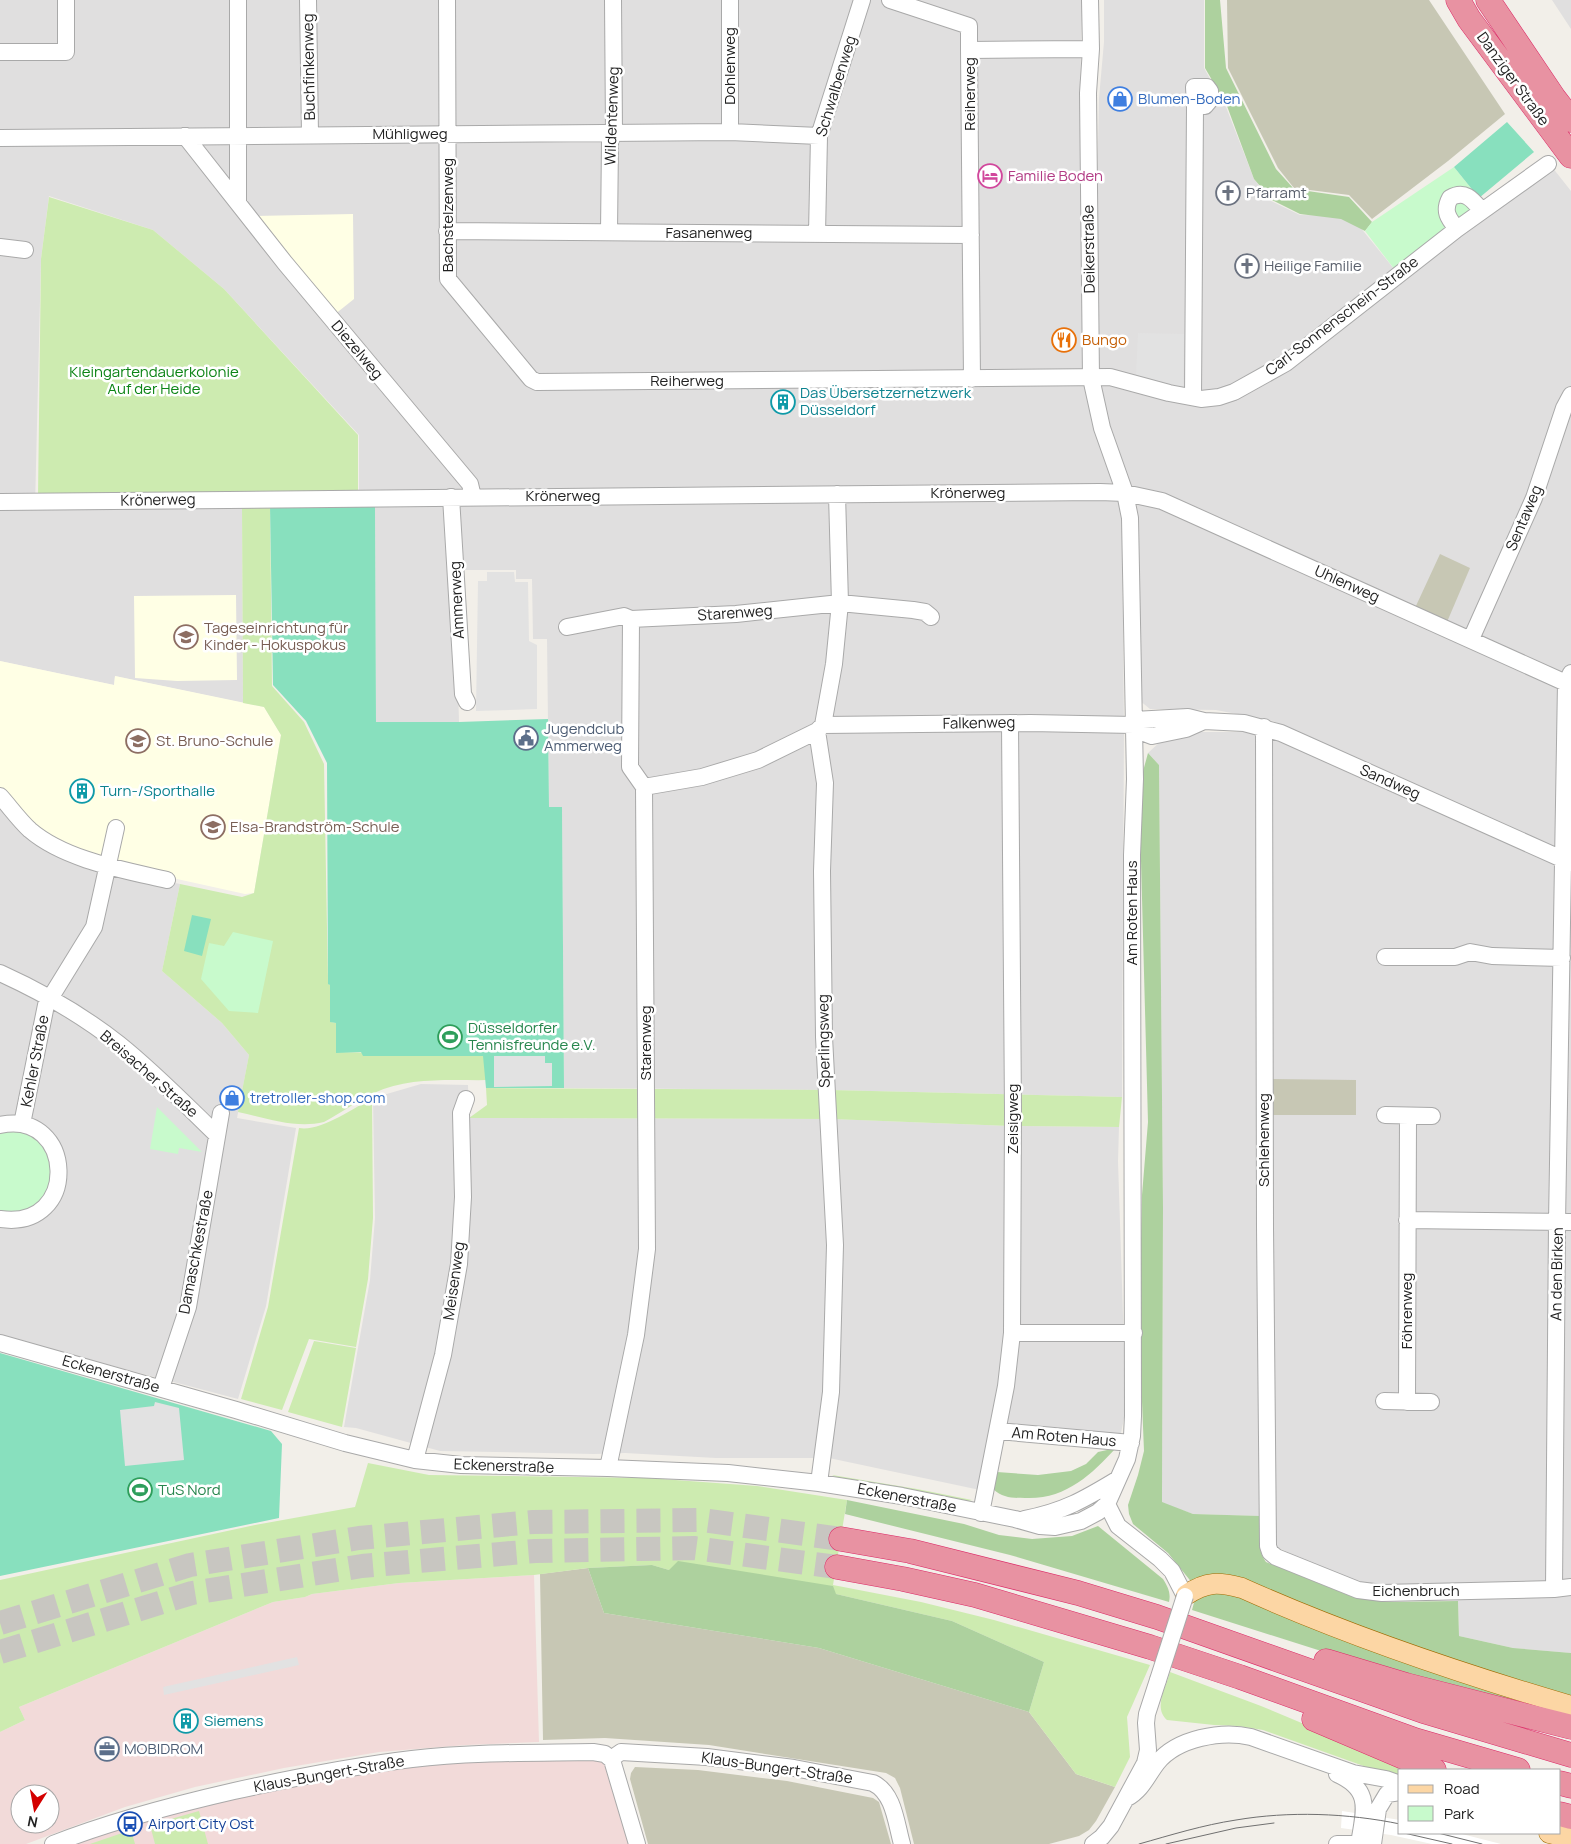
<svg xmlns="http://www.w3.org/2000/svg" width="1571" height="1844" font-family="Manrope,sans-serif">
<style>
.residential{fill:#e0dfdf}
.commercial{fill:#f2dad9;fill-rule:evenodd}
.education{fill:#ffffe5}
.construction{fill:#c7c7b4}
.grass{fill:#cdebb0}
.forest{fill:#add19e}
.park{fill:#c8facc}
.pitch{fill:#88e0be}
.parking{fill:#e2e2e2}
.pier{fill:#fff}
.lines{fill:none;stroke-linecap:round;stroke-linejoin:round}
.highway-tunnel{stroke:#c8c6c1;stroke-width:24;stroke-dasharray:24 12;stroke-linecap:butt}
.minor-casing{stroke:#a9a9a9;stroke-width:18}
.major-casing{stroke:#a06b00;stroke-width:21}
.highway-casing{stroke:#dc2a67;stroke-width:25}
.minor{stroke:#fff;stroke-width:16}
.major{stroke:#fcd6a4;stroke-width:20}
.highway{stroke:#e892a2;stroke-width:24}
.tram{stroke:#707070;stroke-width:1}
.minor-bridge-casing{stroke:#a9a9a9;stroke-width:18;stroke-linecap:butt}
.minor-bridge{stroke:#fff;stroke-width:16}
.labels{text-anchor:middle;stroke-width:5;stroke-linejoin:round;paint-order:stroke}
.street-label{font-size:15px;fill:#222;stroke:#fff}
.shop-label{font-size:15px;fill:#366cbe;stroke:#fff;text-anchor:start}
.hotel-label{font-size:15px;fill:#b23c85;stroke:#fff;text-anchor:start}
.worship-label{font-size:15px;fill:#5b616d;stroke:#fff;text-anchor:start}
.food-label{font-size:15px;fill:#c56008;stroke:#fff;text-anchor:start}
.park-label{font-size:15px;fill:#0c8416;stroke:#fff}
.culture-label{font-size:15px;fill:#0d838f;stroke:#fff;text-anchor:start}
.education-label{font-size:15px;fill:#785e54;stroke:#fff;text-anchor:start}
.service-label{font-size:15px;fill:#4e5e75;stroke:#fff;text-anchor:start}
.leisure-label{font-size:15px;fill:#27864d;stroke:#fff;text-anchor:start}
.transit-label{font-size:15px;fill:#164399;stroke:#fff;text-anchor:start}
</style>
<rect width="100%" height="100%" fill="#f2efe9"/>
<path class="residential" d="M0,0H1082L1080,105L1084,360L1111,476L1122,516L1124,730L1122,1097L830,1090L564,1088L562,808L549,807L547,639H533L532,579H516V570H461L455,576L459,722H376L375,503L359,491V435L224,289L153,230L49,196L41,259L35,507L242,506L243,703L115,676L114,685L0,661Z
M1104,0H1204V68L1226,107L1254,179L1271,201L1300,215L1351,216L1395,270L1552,167L1571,191V855L1273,721L1216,710L1150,709L1139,700L1137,501L1110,431L1099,386L1096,239L1099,98L1104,42Z
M1552,0H1571V29Z
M1191,732H1269L1571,869V1653L1513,1648L1459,1636L1458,1601L1368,1592L1277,1547L1260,1516L1193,1514L1162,1503L1163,1207L1159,765L1148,753L1162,740Z
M0,799L113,870L180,884L162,971L222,1023L249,1055L237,1118L296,1128L266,1306L238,1399L26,1343L0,1339Z
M421,1084L468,1085L469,1118L833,1119L1010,1126L1119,1127L1118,1161L1126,1408L1120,1438L991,1427L980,1490L829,1458H716L625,1453L594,1454L440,1451L356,1428L344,1427L370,1280L375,1218L373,1098Z"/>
<path class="commercial" d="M534,1575L539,1742L466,1745L379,1752L284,1768L195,1787L125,1807L26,1844H0V1732L25,1720L19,1707L273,1602L305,1597L312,1594L399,1583ZM20,1794H50V1824H20Z
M592,1756L608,1766L630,1844H62L133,1820L381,1766Z"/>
<path class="education" d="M353,214L354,299L334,315L251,216Z
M236,595L237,680L177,681L135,678L134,596Z
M0,661L114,685L115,676L264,707L281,735L254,893L245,894L109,864L46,838L0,791Z"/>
<path class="construction" d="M1227,0H1429L1505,114L1448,161L1372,219L1349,195L1294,188L1278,168L1228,68Z
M1440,554L1470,568L1447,622L1415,608Z
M1269,1079L1356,1080V1115H1269Z
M588,1568L604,1613L819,1648L1029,1712L1076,1774L1115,1787L1096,1821L1089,1830L1079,1836L1049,1844H914L900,1788L895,1778L886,1773L709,1745L605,1738L543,1740L540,1574Z
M635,1767L698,1770L787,1781L873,1798L879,1802L891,1844H648L630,1779L631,1773Z"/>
<path class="grass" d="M49,197L153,230L224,289L358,435V492L38,496L41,259Z
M242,506H270L272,686L304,722L324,764L328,983L330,985L331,1022L336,1023V1052L493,1055L492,1080C453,1081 411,1076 374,1093C357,1101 341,1113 324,1122C296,1129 266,1118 238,1112L249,1055L222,1023L162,971L180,884L242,897L254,893L281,735L264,707L243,703Z
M486,1088L830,1090L1122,1097L1119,1127L1010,1126L832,1119L469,1118L487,1105Z
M372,1098L373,1218L368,1279L356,1347L309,1339L282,1410L241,1399L268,1307L299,1128C320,1132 354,1108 372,1098Z
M314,1341L356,1348L342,1427L288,1412Z
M368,1463L429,1475L648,1478L757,1486L847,1500L833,1585L921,1602L994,1620L1150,1665L1127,1717L1130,1757L1115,1787L1076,1774L1029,1712L1044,1662L952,1621L836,1594L669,1570L652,1565L588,1568L534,1575L399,1583L312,1594L305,1597L273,1602L19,1707L25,1720L0,1732V1580L255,1525L355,1507Z
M832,1475L917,1489L972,1500L968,1501L838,1478Z
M1170,1672L1261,1706L1414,1770H1400V1779L1263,1730L1238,1726L1214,1725L1167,1720C1153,1708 1166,1687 1170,1672Z
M199,1811L208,1844H155L150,1825Z
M131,1830L135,1844H90Z"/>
<path class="forest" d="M1205,0H1220L1226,68L1276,169L1294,189L1349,197L1372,222L1365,231L1341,219L1300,214L1272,200L1254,179L1227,106L1205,68Z
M1148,753L1159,765L1163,1207L1162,1502L1193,1514L1261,1516C1260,1531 1256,1549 1266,1562L1353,1597L1386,1602L1458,1601L1459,1636L1513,1648L1571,1653V1718L1318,1650L1192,1610L1196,1595L1193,1584L1168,1553L1133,1524L1129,1514L1128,1505L1138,1475L1144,1451L1139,1328L1142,1195L1148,1122L1139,786Z
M1116,1448C1091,1475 1065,1500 1025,1498C1012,1498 1003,1498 993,1489L997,1472L1038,1475L1071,1471L1086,1464L1098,1452Z
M847,1500L964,1524L999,1535L1032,1539L1072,1536L1098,1526L1163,1579C1168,1587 1171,1593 1169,1602L1010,1555L845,1514Z
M678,1561L833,1586L836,1594L952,1621L1044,1662L1029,1712L819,1648L604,1613L588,1568L652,1565L669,1570Z"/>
<path class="park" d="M1454,167L1482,202L1395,270L1365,231L1372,222Z
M233,932L273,941L258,1013L229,1011L201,979L209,943L224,946Z
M157,1107L202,1152L179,1148L178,1154L150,1149Z
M19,1130L43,1143L55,1168L49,1195L28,1213L0,1214V1131Z"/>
<path class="pitch" d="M1507,122L1534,152L1479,198L1454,167Z
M270,506L375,507L376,722H459L548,719L549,807H562L564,1088H486L483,1056H363L361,1052L336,1053V1023L330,1022V985L328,984L327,763L306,721L273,685Z
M192,915L211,919L202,956L184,951Z
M0,1353L271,1431L282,1444L279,1518L0,1576Z"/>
<path class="parking" d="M1138,333L1184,334L1183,388L1136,375Z
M487,572H514L515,582H528L529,641L537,645V709L476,711L478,581H487Z
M494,1056H545V1063H552V1086L494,1087Z
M155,1402L179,1408L184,1460L125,1466L120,1410L154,1406Z
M297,1657L299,1665L164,1695L163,1687Z"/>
<path class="pier" d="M1342,1811L1400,1820V1833H1458L1501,1844H1432L1391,1835L1341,1828Z"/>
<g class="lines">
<path class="highway-tunnel" d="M0,1623L190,1565L359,1538L533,1522L702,1520L841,1539
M0,1652L192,1593L362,1566L535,1551L694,1548L837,1567"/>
<g class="minor-casing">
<path id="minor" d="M238,0V203
M308,0L310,134
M447,0L448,279L531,379L537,382L1110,377L1169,393L1201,399L1219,397L1234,392L1286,363L1457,229L1548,164
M890,0L969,26V50L1091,49
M969,50L972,379
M0,52H66V0
M730,132V0
M185,136L285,263L470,484L473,497
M0,138L730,132L819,136
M1457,229C1448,218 1443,211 1450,198C1465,189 1473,200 1482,211
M447,231L971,235
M609,232L610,142L614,132L613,0
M817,234L819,136L862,0
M0,247L25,250
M1193,397L1195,106H1205L1210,100V91L1207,87H1194L1195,106
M451,497L463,694L467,702
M0,502L1100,492L1125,493L1162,501L1566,683
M567,627L624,616L631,619L736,614L840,603L913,610L925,612L931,617
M1471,639L1534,498L1564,408L1571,395
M1134,720L1188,717L1204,721L1244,723L1281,733L1571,863
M823,725L1030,723L1134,725
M1264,727L1265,1227L1268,1546L1270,1552L1276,1557L1358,1590L1382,1593L1554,1589L1571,1587
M1134,729L1152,736L1186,729L1204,721
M817,731L825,783L822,871L824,1037L835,1245L831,1392L819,1483
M644,787L702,777L758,760L817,731L823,725L834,664L840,603L837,494
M0,796C10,807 19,820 30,830C65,860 124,870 167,880
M1385,957H1455L1470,952L1492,956L1562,958
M0,973C42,992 82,1015 119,1044C154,1072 185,1104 217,1135
M1385,1115L1432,1116
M22,1124L46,1005L94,927L116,828
M0,1125C75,1109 81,1231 0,1219
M1407,1220L1571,1222
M1012,1333H1134
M0,1343L236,1410L345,1443L415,1460L461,1465L608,1468L728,1473L819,1483L902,1496L1015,1519L1040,1526L1055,1527L1081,1521L1098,1512L1107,1504L1127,1459L1132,1436L1133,1416L1132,855L1135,779L1130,518L1125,493L1102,428L1091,378L1088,93L1091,49L1090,0
M161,1388L188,1307L221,1113
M1384,1401L1431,1402
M1407,1402L1408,1116
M998,1431L1131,1443
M415,1460L443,1355L459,1264L463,1197L461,1113L466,1099
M608,1468L636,1335L647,1249L644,787L630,767L631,619
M1107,1504L1118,1526L1160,1559L1172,1571L1185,1596
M981,1513L1006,1386L1012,1333L1013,1112L1010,723
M1024,1519C1063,1512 1085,1499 1118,1479
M1554,1589L1557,1223L1566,683L1571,673
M611,1759L621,1752L707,1757L794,1768L873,1783C894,1793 896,1823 902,1844
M1337,1774C1373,1790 1364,1811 1359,1844
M1127,1798C1142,1790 1147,1776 1157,1763C1177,1738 1222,1730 1251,1737L1353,1773L1386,1779L1400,1784
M53,1844C111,1821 173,1805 234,1791C293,1778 352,1766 412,1759C472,1752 533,1753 593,1752L605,1754L612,1760L637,1844
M1093,1844L1102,1837L1111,1826L1145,1763L1148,1750L1146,1723L1147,1714L1158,1680
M1337,1844H1361
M1373,1844L1378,1809L1387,1794L1400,1792"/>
</g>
<g class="major-casing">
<path id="major" d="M1186,1595C1207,1581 1219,1582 1242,1588C1349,1636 1459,1673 1571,1706
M1549,1833L1571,1838"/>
</g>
<g class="highway-casing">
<path id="highway" d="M1458,0L1469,19L1571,156
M1488,0L1554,98L1571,120
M841,1539L910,1551L1078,1593L1157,1617L1423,1711L1571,1755
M837,1567L903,1579L975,1595L1150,1647L1240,1677L1415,1740L1518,1770
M1326,1661L1406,1685L1571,1727
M1314,1719L1434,1770
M1560,1783L1571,1786
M1560,1814L1571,1817"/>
</g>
<use href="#minor" class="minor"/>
<use href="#major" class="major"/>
<use href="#highway" class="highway"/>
<path class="tram" d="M1404,1833L1452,1844
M1438,1833L1482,1844
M1139,1844C1171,1835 1203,1825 1236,1820C1289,1811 1347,1813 1400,1824
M1166,1844L1236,1828L1274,1823"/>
<g class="minor-bridge-casing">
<path id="minor-bridge" d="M1158,1680L1185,1596"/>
</g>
<use href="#minor-bridge" class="minor-bridge"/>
</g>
<defs>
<g id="shop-ring" transform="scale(1.25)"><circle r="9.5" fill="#fff" stroke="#3f7fe0" stroke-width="1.5"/><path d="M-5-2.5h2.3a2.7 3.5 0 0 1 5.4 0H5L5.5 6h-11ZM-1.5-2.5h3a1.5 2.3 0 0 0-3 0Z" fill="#3f7fe0"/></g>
<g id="hotel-ring" transform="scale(1.25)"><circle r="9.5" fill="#fff" stroke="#d1479c" stroke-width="1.5"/><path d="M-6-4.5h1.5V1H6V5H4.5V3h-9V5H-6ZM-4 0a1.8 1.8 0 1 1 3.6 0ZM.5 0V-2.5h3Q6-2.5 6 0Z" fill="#d1479c"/></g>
<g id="church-ring" transform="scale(1.25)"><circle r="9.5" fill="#fff" stroke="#6b7280" stroke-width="1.5"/><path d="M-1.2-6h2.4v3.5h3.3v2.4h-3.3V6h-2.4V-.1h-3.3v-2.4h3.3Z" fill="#6b7280"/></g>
<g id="restaurant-ring" transform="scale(1.25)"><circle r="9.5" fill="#fff" stroke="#e8710a" stroke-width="1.5"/><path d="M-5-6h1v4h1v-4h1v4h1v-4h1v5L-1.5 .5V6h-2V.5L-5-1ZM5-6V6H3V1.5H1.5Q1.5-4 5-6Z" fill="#e8710a"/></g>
<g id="building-ring" transform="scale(1.25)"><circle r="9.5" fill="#fff" stroke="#0f9aa8" stroke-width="1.5"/><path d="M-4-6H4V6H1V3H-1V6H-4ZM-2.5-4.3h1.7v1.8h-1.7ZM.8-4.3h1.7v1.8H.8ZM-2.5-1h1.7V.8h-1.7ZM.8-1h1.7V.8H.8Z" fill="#0f9aa8"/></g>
<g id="school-ring" transform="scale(1.25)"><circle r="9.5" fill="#fff" stroke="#8d6e63" stroke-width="1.5"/><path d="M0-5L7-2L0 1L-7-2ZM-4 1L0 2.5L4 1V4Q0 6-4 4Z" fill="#8d6e63"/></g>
<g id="civic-ring" transform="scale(1.25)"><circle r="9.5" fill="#fff" stroke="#5c6f8a" stroke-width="1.5"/><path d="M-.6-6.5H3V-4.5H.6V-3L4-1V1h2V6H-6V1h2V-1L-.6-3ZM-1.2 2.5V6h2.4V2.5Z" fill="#5c6f8a"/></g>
<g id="stadium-ring" transform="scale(1.25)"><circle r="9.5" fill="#fff" stroke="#2e9e5b" stroke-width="1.5"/><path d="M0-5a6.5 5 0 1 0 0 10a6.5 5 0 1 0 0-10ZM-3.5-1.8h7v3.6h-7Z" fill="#2e9e5b"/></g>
<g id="office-ring" transform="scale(1.25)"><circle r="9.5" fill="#fff" stroke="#5c6f8a" stroke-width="1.5"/><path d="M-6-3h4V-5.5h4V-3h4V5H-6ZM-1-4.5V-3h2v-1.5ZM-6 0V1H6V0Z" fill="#5c6f8a"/></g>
<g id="bus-ring" transform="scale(1.25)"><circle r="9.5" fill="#fff" stroke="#1a4fb4" stroke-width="1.5"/><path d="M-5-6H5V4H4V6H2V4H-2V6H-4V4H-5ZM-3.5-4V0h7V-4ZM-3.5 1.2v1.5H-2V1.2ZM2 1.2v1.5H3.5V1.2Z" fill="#1a4fb4"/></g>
</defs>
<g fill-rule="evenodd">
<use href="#shop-ring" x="1120" y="99"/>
<use href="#hotel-ring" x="990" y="176"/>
<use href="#church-ring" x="1228" y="193"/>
<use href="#church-ring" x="1247" y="266"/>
<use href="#restaurant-ring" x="1064" y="340"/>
<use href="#building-ring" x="783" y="402"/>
<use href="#school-ring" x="186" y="637"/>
<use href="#civic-ring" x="526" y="738"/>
<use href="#school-ring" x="138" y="741"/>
<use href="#building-ring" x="82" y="791"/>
<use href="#school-ring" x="213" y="827"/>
<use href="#stadium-ring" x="450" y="1037"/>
<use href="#shop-ring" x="232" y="1098"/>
<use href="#stadium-ring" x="140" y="1490"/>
<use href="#building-ring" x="186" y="1721"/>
<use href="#office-ring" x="107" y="1749"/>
<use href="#bus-ring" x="130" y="1824"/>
</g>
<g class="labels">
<g class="street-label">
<text transform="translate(730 66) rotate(-90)" y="5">Dohlenweg</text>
<text transform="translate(309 67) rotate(-91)" y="5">Buchfinkenweg</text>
<text transform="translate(1513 79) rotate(54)" y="5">Danziger Straße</text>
<text transform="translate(836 86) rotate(-73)" y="5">Schwalbenweg</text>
<text transform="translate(970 94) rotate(-90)" y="5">Reiherweg</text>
<text transform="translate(612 116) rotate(-88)" y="5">Wildentenweg</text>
<text x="410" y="139">Mühligweg</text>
<text transform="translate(448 215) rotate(-90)" y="5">Bachstelzenweg</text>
<text x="709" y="238">Fasanenweg</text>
<text transform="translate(1089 249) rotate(-91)" y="5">Deikerstraße</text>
<text transform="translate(1342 316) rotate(-37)" y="5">Carl-Sonnenschein-Straße</text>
<text transform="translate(357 350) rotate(50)" y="5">Diezelweg</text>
<text x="687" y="386">Reiherweg</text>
<text x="968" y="498">Krönerweg</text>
<text x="563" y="501">Krönerweg</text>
<text transform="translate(158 500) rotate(-1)" y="5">Krönerweg</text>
<text transform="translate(1524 518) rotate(-67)" y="5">Sentaweg</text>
<text transform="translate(1347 584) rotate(24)" y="5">Uhlenweg</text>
<text transform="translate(457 600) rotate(-93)" y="5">Ammerweg</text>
<text transform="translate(735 613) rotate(-4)" y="5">Starenweg</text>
<text transform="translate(979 723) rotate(-1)" y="5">Falkenweg</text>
<text transform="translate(1390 782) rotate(24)" y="5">Sandweg</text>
<text transform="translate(1132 913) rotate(-90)" y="5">Am Roten Haus</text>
<text transform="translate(824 1041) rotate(-91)" y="5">Sperlingsweg</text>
<text transform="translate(646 1043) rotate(-90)" y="5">Starenweg</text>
<text transform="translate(35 1061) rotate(-79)" y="5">Kehler Straße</text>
<text transform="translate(149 1074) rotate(41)" y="5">Breisacher Straße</text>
<text transform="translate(1013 1119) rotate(-90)" y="5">Zeisigweg</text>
<text transform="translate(1264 1140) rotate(-90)" y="5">Schlehenweg</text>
<text transform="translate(196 1252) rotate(-79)" y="5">Damaschkestraße</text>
<text transform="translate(1557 1274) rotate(-89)" y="5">An den Birken</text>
<text transform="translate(454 1281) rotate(-82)" y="5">Meisenweg</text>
<text transform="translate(1407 1311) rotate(-90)" y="5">Föhrenweg</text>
<text transform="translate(111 1374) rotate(16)" y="5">Eckenerstraße</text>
<text transform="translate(1064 1437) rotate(5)" y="5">Am Roten Haus</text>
<text transform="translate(504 1466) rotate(2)" y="5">Eckenerstraße</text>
<text transform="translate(907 1498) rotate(11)" y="5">Eckenerstraße</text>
<text x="1416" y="1596">Eichenbruch</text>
<text transform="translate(777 1768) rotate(8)" y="5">Klaus-Bungert-Straße</text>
<text transform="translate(329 1774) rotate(-10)" y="5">Klaus-Bungert-Straße</text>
</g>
<g class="shop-label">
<text x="1138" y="104">Blumen-Boden</text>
<text x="250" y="1103">tretroller-shop.com</text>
</g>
<g class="hotel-label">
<text x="1008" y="181">Familie Boden</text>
</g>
<g class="worship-label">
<text x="1246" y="198">Pfarramt</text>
<text x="1264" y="271">Heilige Familie</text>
</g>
<g class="food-label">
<text x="1082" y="345">Bungo</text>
</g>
<g class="park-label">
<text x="154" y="377">Kleingartendauerkolonie<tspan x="154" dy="17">Auf der Heide</tspan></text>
</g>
<g class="culture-label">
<text x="800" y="398">Das Übersetzernetzwerk<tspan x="800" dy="17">Düsseldorf</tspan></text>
<text x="100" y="796">Turn-/Sporthalle</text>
<text x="204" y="1726">Siemens</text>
</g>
<g class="education-label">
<text x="204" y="633">Tageseinrichtung für<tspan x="204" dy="17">Kinder - Hokuspokus</tspan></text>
<text x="156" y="746">St. Bruno-Schule</text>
<text x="230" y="832">Elsa-Brandström-Schule</text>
</g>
<g class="service-label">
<text x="544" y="734">Jugendclub<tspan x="544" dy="17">Ammerweg</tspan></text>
<text x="124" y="1754">MOBIDROM</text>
</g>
<g class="leisure-label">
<text x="468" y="1033">Düsseldorfer<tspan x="468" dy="17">Tennisfreunde e.V.</tspan></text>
<text x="158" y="1495">TuS Nord</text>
</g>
<g class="transit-label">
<text x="148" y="1829">Airport City Ost</text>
</g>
</g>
<rect x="1398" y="1769" width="162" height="65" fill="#ffffff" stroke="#a7a7a7"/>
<rect x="1408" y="1785" width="25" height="8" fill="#fcd6a4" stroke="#a7a7a7"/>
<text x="1444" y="1794" font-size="15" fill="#222222">Road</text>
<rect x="1408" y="1806" width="25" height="15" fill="#c8facc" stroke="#a7a7a7"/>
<text x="1444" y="1819" font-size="15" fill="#222222">Park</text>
<g transform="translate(35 1809) rotate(191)"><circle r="24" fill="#ffffff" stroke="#a7a7a7"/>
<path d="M0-4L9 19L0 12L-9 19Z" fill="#d40000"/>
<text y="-8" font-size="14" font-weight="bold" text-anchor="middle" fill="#222222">N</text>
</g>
</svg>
